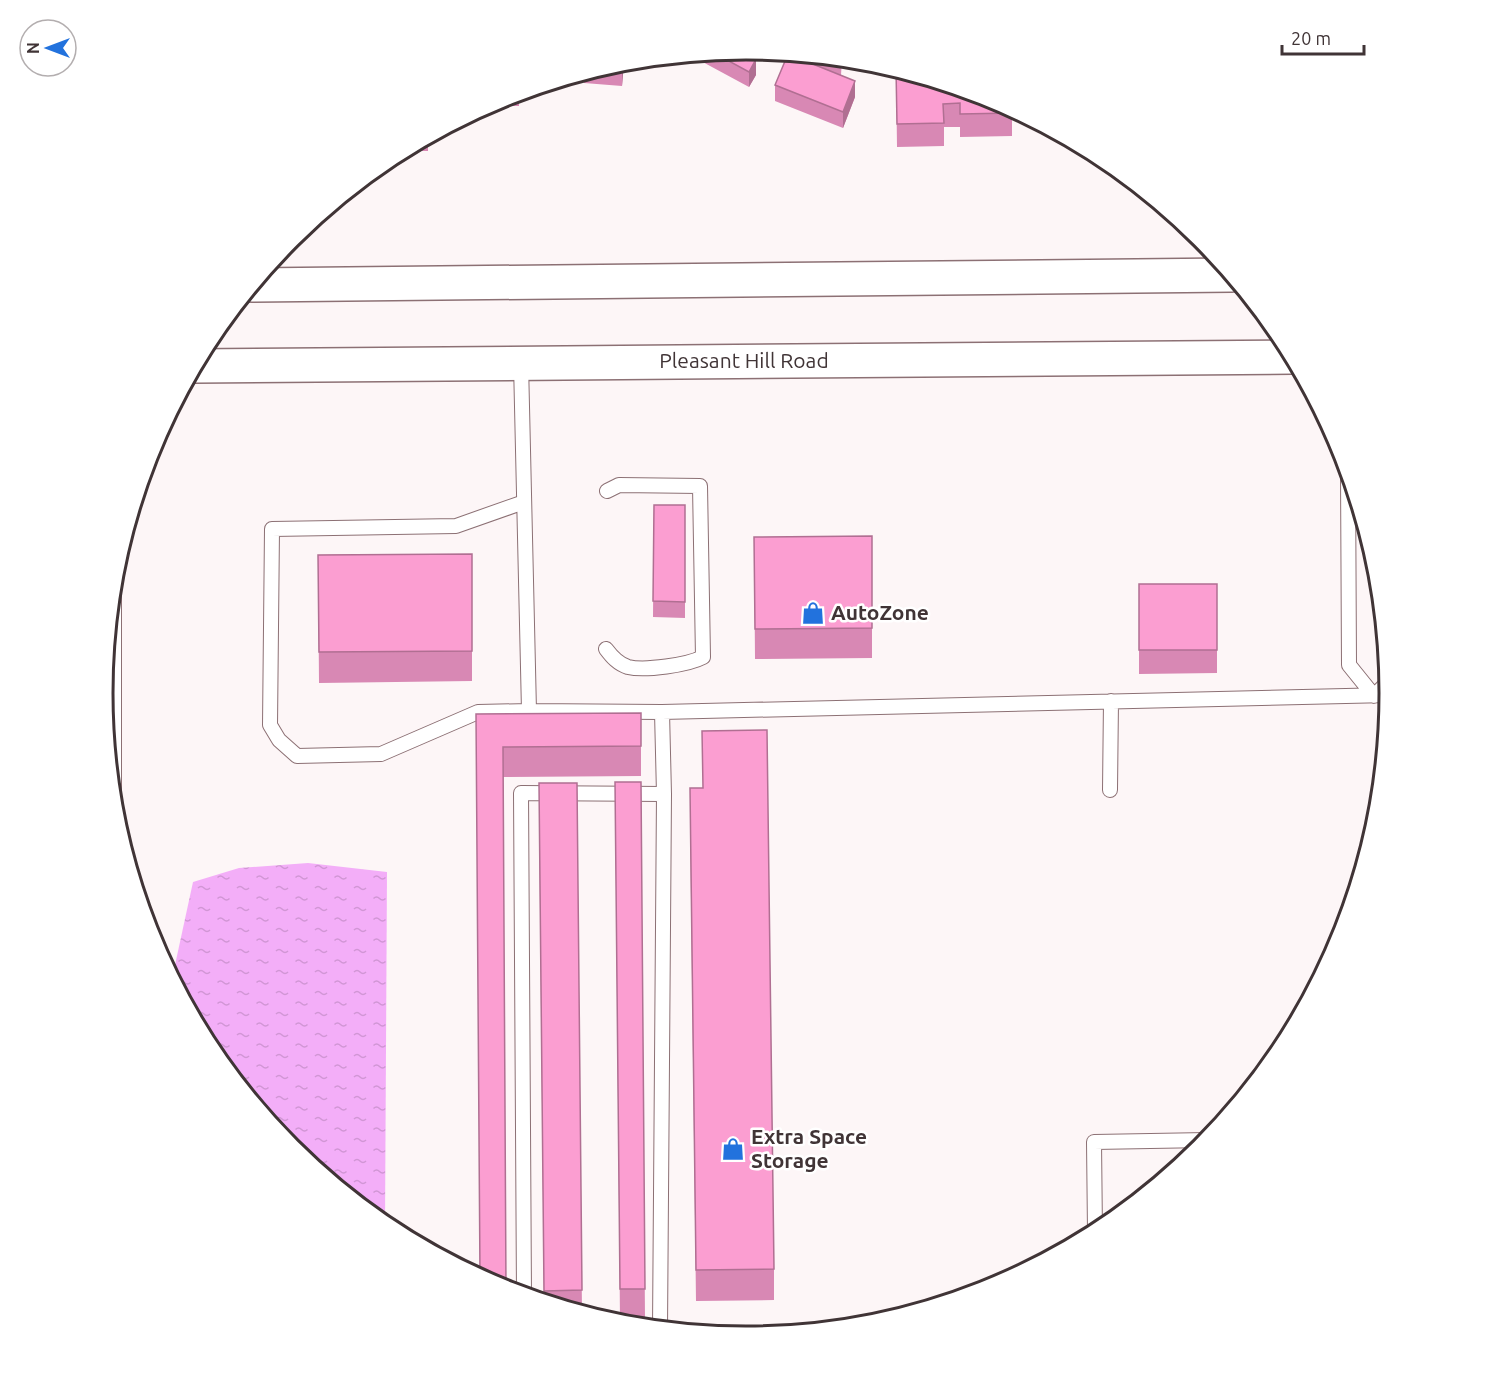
<svg xmlns="http://www.w3.org/2000/svg" width="1492" height="1386" font-family="Ubuntu,sans-serif">
<style>
.water{fill:url(#water-ripples)}
.lines{fill:none;stroke-linecap:round;stroke-linejoin:round}
.lane-casing{stroke:#8c7074;stroke-width:16}
.primary-casing{stroke:#8c7074;stroke-width:36}
.lane{stroke:#fff;stroke-width:14}
.primary{stroke:#fff;stroke-width:33}
.wall{fill:#d888b4}
.shaded-wall{fill:#b06f92}
.building{fill:#fb9ed1;stroke:#b06f92;stroke-width:1.5}
.labels{text-anchor:middle;stroke-width:5;stroke-linejoin:round;paint-order:stroke}
.street-label{font-size:21px;fill:#403436;stroke:#fff}
.poi-label{font-size:21px;font-weight:bold;fill:#403436;stroke:#fff;text-anchor:start}
.rim{fill:none;stroke:#403436;stroke-width:3}
</style>
<defs>
<pattern id="water-ripples" width="26" height="14" patternUnits="userSpaceOnUse" patternTransform="scale(1.5)"><rect width="26" height="14" fill="#f3aef8"/><path d="M2 4q2-2 4 0t4 0M15 11q2-2 4 0t4 0" fill="none" stroke="#d196d5"/></pattern>
</defs>
<rect width="100%" height="100%" fill="#fdf6f7"/>
<path class="water" d="M308,863L387,872L385,1225L291,1148L211,1050L175,983V965L193,882L239,868Z"/>
<g class="lines">
<g class="lane-casing">
<path id="lane" d="M521,363L529,711L662,712L1389,695
M1348,472L1349,665L1374,696L1388,682
M524,502L456,526L272,529L270,725L279,740L297,756L381,754L478,712L529,711
M114,579V811
M606,649C612,657 618,664 628,667C645,671 688,665 703,657L700,486L619,485L607,491
M1110,790L1111,701
M1095,1232L1094,1142L1207,1140
M524,1295L521,793L664,794
M660,1328L664,794L662,712"/>
</g>
<g class="primary-casing">
<path id="primary" d="M252,285L1232,275
M195,366L1292,357"/>
</g>
<use href="#lane" class="lane"/>
<use href="#primary" class="primary"/>
</g>
<path class="wall" d="M739,50L756,75L749,87L699,60V54Z
M809,59H842L841,75H840L855,97L843,128L775,101V85L809,63Z
M621,62H624L622,86L584,83V73Z
M896,69L1012,109V136L960,137V127H944V146L897,147Z
M519,93V106H487L500,98Z
M428,137V151H401Z
M654,505H685V618L653,617Z
M872,536V658L755,659L754,537Z
M472,554V681L319,683L318,555Z
M1139,584H1217V673L1139,674Z
M641,713V776L503,777L476,714Z
M615,782H641L645,1319L620,1320Z
M577,783L582,1313L544,1301L539,814Z
M690,819L774,1269V1300L696,1301Z"/>
<path class="shaded-wall" d="M756,59V75L749,87V72Z
M622,62H624L622,86Z
M855,81V97L843,128V112Z"/>
<path class="building" d="M739,50L756,59L749,72L714,53Z
M788,54L855,81L843,112L775,85Z
M809,56L841,59H809Z
M622,62V70L598,69L621,62Z
M896,69L993,99L1012,109V113L960,114V103L943,104L944,123L897,124Z
M654,505H685V602L653,601Z
M872,536V628L755,629L754,537Z
M472,554V651L319,652L318,555Z
M1139,584H1217V650H1139Z
M641,713V746L503,747L506,1289L499,1287L480,1277L476,714Z
M767,730L774,1269L696,1270L690,788H703L702,731Z
M615,782H641L645,1289H620Z
M539,783H577L582,1290L544,1291Z"/>
<defs>
<g id="shop-bare" transform="scale(1.8)"><path d="M-5-2.5h2.3a2.7 3.5 0 0 1 5.4 0H5L5.5 6h-11ZM-1.5-2.5h3a1.5 2.3 0 0 0-3 0Z" fill="#2272dd" stroke="#fff" stroke-width="2.5" paint-order="stroke"/></g>
</defs>
<g fill-rule="evenodd">
<use href="#shop-bare" x="813" y="613"/>
<use href="#shop-bare" x="733" y="1149"/>
</g>
<g class="labels">
<g class="street-label">
<text x="744" y="368">Pleasant Hill Road</text>
</g>
<g class="poi-label">
<text x="831" y="620">AutoZone</text>
<text x="751" y="1144">Extra Space<tspan x="751" dy="24">Storage</tspan></text>
</g>
</g>
<path d="M0 0H1492V1386H0ZM113 693a633 633 0 1 1 1266 0a633 633 0 1 1-1266 0Z" fill="#fff" fill-rule="evenodd"/>
<path class="rim" d="M113 693a633 633 0 1 1 1266 0a633 633 0 1 1-1266 0Z"/>
<g transform="translate(48 48) rotate(270)"><circle r="28" fill="#ffffff" stroke="#b3aeaf" stroke-width="1.5"/>
<path d="M0-4.5L10 22L0 15L-10 22Z" fill="#2272dd"/>
<text y="-9" font-size="16" font-weight="bold" text-anchor="middle" fill="#403436">N</text>
</g>
<path d="M1282 45v9h82v-9" fill="none" stroke="#403436" stroke-width="3"/>
<text x="1291" y="45" font-size="18" fill="#403436" stroke="#ffffff" stroke-width="4.5" paint-order="stroke">20 m</text>
</svg>
